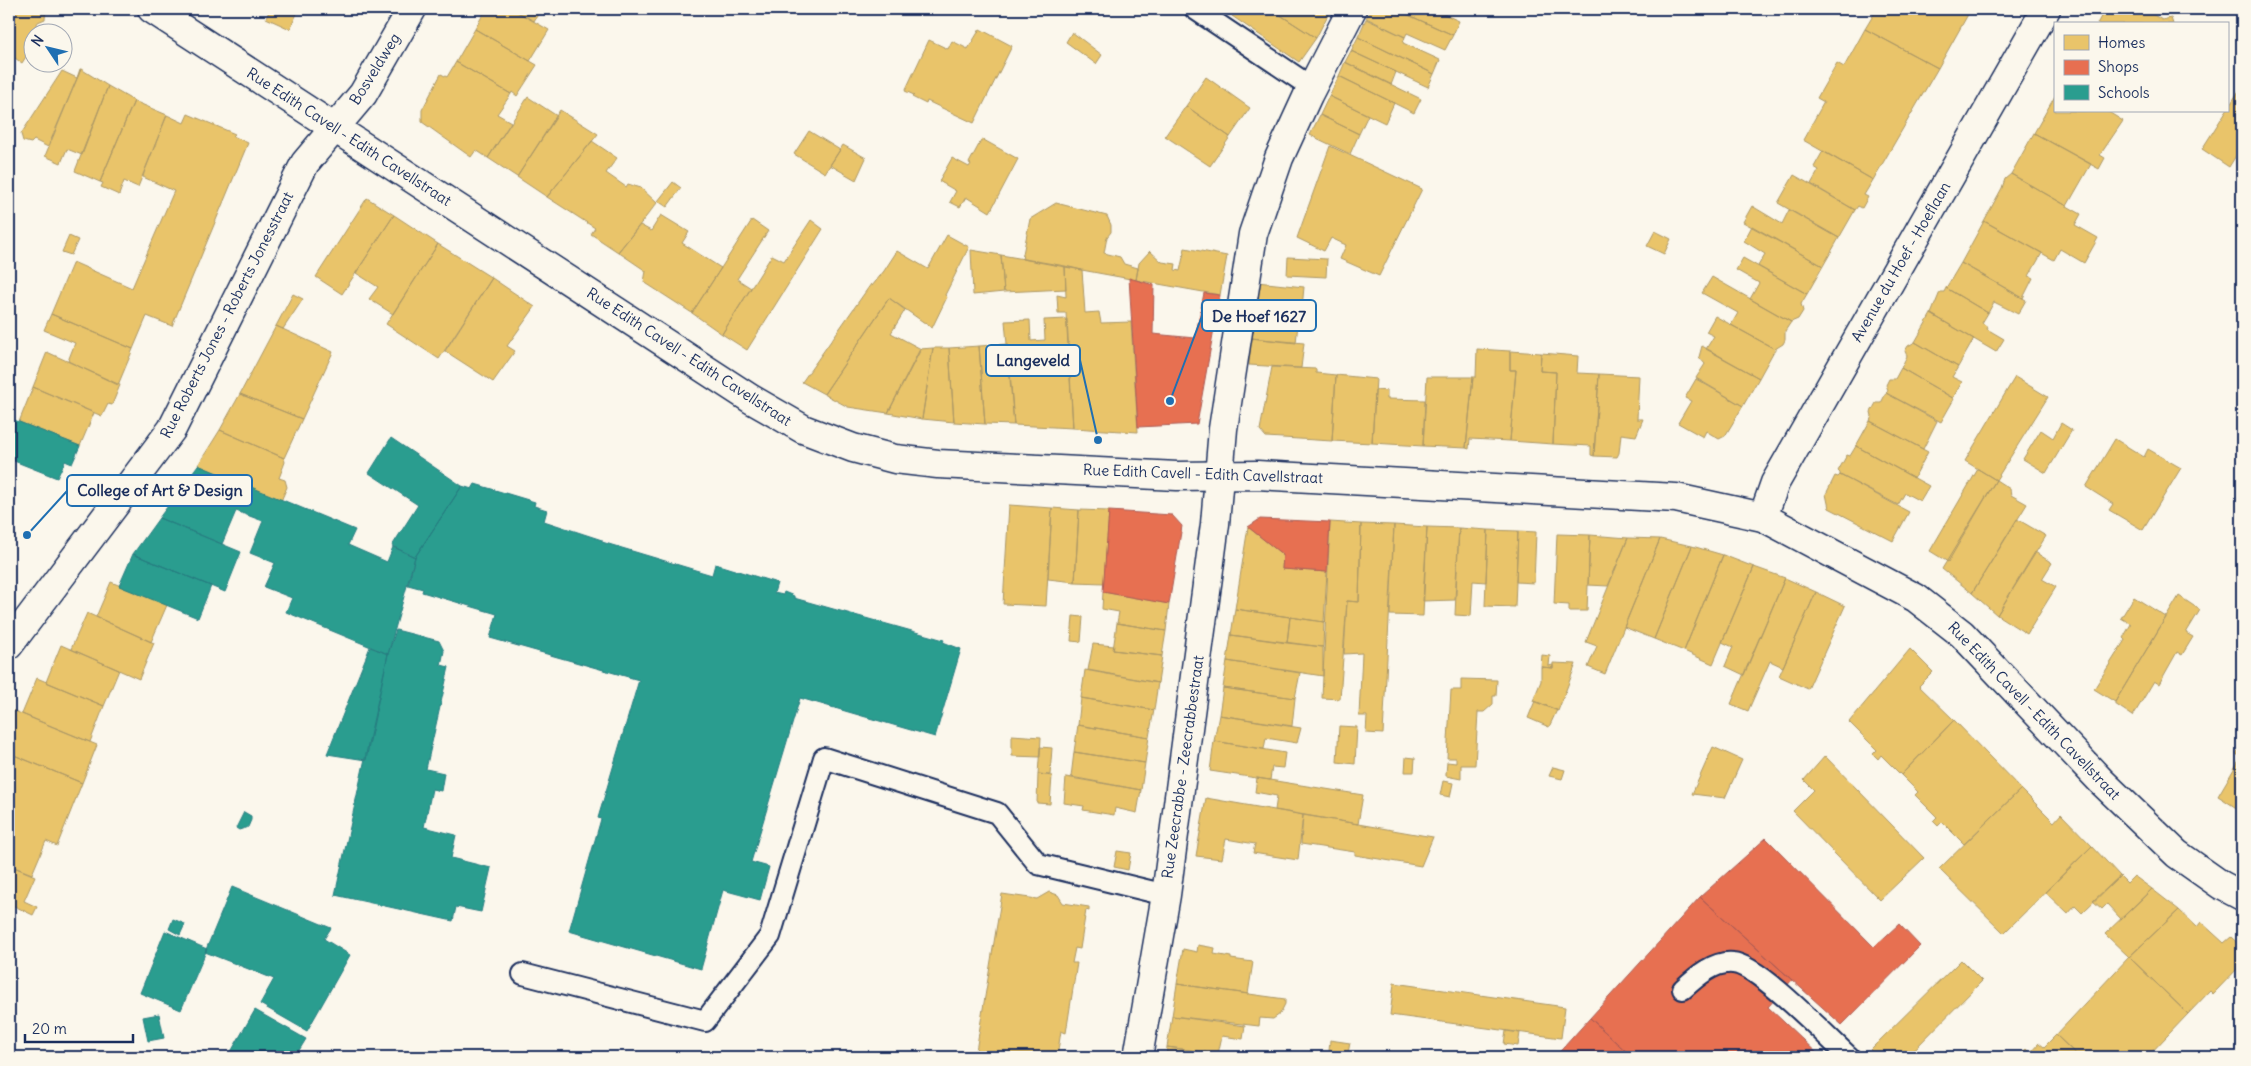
<svg xmlns="http://www.w3.org/2000/svg" width="2251" height="1066" font-family="Delius,sans-serif">
<style>
.homes{fill:#e9c46a;stroke:#ab9766}
.shops{fill:#e76f51;stroke:#aa5c55}
.schools{fill:#2a9d8f;stroke:#267c80}
.lines{fill:none;stroke-linecap:round;stroke-linejoin:round}
.service-casing{stroke:#1b2f5e;stroke-width:24}
.minor-casing{stroke:#1b2f5e;stroke-width:31}
.tertiary-casing{stroke:#1b2f5e;stroke-width:31}
.service{stroke:#fbf7ec;stroke-width:20}
.minor{stroke:#fbf7ec;stroke-width:28}
.tertiary{stroke:#fbf7ec;stroke-width:28}
.labels{text-anchor:middle;stroke-width:5;stroke-linejoin:round;paint-order:stroke}
.street-label{font-size:15px;fill:#1b2f5e;stroke:#fbf7ec}
.leader{fill:none;stroke:#1f6fb2;stroke-width:2}
.callout-dot{fill:#1f6fb2;stroke:#fbf7ec;stroke-width:2}
.callout{fill:#fbf7ec;stroke:#1f6fb2;stroke-width:2}
.callout-label{font-size:16px;text-anchor:middle;font-weight:bold;fill:#1b2f5e}
</style>
<rect width="100%" height="100%" fill="#fbf7ec"/>
<filter id="ink" filterUnits="userSpaceOnUse"><feTurbulence type="fractalNoise" baseFrequency=".02" numOctaves="2"/><feDisplacementMap in="SourceGraphic" scale="10" xChannelSelector="R" yChannelSelector="G"/><feConvolveMatrix kernelMatrix="1 2 1 2 8 2 1 2 1" color-interpolation-filters="sRGB"/></filter>
<g filter="url(#ink)">
<path class="homes" d="M9,9H46L45,19L38,22L29,37L32,39V47L22,63L9,54Z
M270,9H299L290,29L266,18Z
M486,9H512L549,30L530,61L475,29Z
M512,9H541L534,21Z
M1237,9H1271L1316,38L1299,62L1232,16Z
M1271,9H1331L1316,38Z
M1371,9H1395L1453,35L1445,50L1407,33L1405,37L1366,18Z
M1395,9H1433L1459,21L1453,35Z
M1877,9H1971L1938,68L1865,29Z
M2105,9H2144L2162,20L2171,18L2173,24H2097Z
M1366,19L1405,37L1403,43L1440,60L1434,74L1358,37Z
M475,29L537,65L517,96L512,92L511,94L456,62Z
M980,29L1012,46L974,123L927,101L926,104L912,97L914,95L905,91L929,40L948,49L952,41L968,49Z
M1865,29L1938,68L1873,180L1803,140L1824,102L1817,98L1837,63L1844,67Z
M1072,32L1102,55L1096,64L1066,42Z
M1358,37L1434,74L1428,87L1351,51Z
M1351,51L1396,72L1391,85L1345,62Z
M456,62L511,94L497,114L511,122L488,158L476,150L471,157L422,122V110L441,74L447,77Z
M1345,62L1421,99L1414,113L1339,76Z
M80,69H81L48,147L34,140L31,143L23,141L21,134L62,71L77,78Z
M81,69L108,86L82,155L67,149L61,163L45,156Z
M1339,76L1394,103L1385,123L1329,96Z
M1206,77L1250,108L1230,137L1186,106Z
M108,86L134,101L100,182L75,171Z
M2242,86V146L2229,167L2202,149Z
M1329,96L1368,115L1359,134L1320,115Z
M2055,96V111H2107L2123,121L2100,155L2105,158L2099,169L2034,133Z
M528,97L557,116L517,177L488,158Z
M134,101L167,115L138,187L124,181L119,195L101,187L103,183L100,182Z
M1186,106L1230,137L1210,166L1165,136Z
M560,110L598,134L547,197L517,177Z
M188,114L235,134L233,136L248,143L172,326L147,316L133,349L51,314L73,262L132,288L174,191L143,177L144,173L167,115L184,123Z
M1320,115L1359,134L1350,154L1310,135Z
M809,131L840,150L825,173L794,154Z
M2034,133L2091,164L2067,206L2011,174Z
M982,139L1018,159L990,212L966,197L960,207L950,202L956,191L939,181L952,158L969,167L971,164L969,163Z
M592,141L617,158L606,173L626,187L628,184L641,188L657,203L618,252L591,234L595,228L547,197Z
M843,145L866,158L856,180L830,165Z
M1330,146L1422,189L1379,276L1340,259L1346,245L1331,238L1324,251L1297,238Z
M1823,151L1873,180L1864,195L1868,197L1862,208L1858,206L1855,210L1811,184L1819,170L1814,167Z
M2011,174L2081,214L2075,225L2098,238L2084,263L2060,249L2054,260L1984,221L2002,188L2005,179Z
M1794,175L1855,210L1839,238L1778,203Z
M673,182L681,188L667,207L658,201Z
M367,198L394,215L342,294L316,277Z
M1056,203L1107,216L1111,225V232L1107,237L1104,253L1120,257L1124,264L1138,268L1136,280L1022,259L1030,219Z
M1752,206L1782,224L1789,210L1839,238L1823,266L1743,222Z
M394,215L438,244L393,314L369,299L378,287L356,273Z
M661,215L689,232L682,243L721,268L692,313L644,282L646,271L618,252L640,225L651,231Z
M752,220L768,231L737,279L751,288L722,334L692,313Z
M811,220L823,229L747,350L722,334L772,255L784,261Z
M1984,221L2042,253L2029,276L2033,278L2023,298L1961,263Z
M1752,226L1823,266L1807,294L1758,266L1765,254L1744,241Z
M1655,231L1671,239L1664,254L1647,246Z
M947,235L969,247L945,295L947,297L932,328L889,298L824,394L802,382L871,284L872,286L884,271L897,251L928,269Z
M69,236L78,240L71,255L62,252Z
M438,244L492,278L439,359L386,324Z
M1185,248L1227,256L1220,295L1136,280L1139,263L1150,251L1162,262L1176,264L1175,270L1180,271Z
M971,250L1001,255L1004,292L973,295Z
M1001,255L1065,266L1066,289L1004,292Z
M1288,257L1327,259L1326,277L1287,275Z
M1743,258L1807,294L1801,304L1803,311L1798,319L1791,322L1750,299L1759,283L1736,270Z
M1961,263L2026,300L2018,314L1994,302L1988,313L1946,288Z
M1065,266L1082,270L1085,313L1099,312L1101,323L1131,322L1138,432L1073,428L1066,313H1058L1057,295L1066,297Z
M1712,277L1791,322L1785,331V340L1783,344L1775,349L1731,325L1738,313L1702,293Z
M492,278L535,307L507,346L515,351L493,382L445,351Z
M1257,282L1304,287L1302,308L1255,302Z
M1946,288L1988,313L1982,323L1988,327L1987,329L2004,339L1996,352L1931,314L1940,292H1944Z
M293,294L303,299L283,329L276,326Z
M889,298L905,310L891,333L921,349L888,413L848,407L824,394Z
M51,314L133,349L118,385L68,361L75,343L44,330Z
M1931,314L1974,339L1958,367L1915,342Z
M1715,316L1775,349L1759,378L1706,349L1714,336L1706,332Z
M1067,319L1073,428L1014,425L1005,321L1030,320L1031,341L1045,340L1044,320Z
M1253,321L1298,324L1296,343L1251,338Z
M276,326L333,352L302,419L240,394Z
M1251,338L1304,343L1301,368L1249,365Z
M1915,342L1958,367L1952,377L1962,382L1953,398L1901,368L1907,356L1905,351L1908,346Z
M1008,344L1014,425L985,424L979,346Z
M979,346L985,424L954,422L949,348Z
M1702,346L1759,378L1743,406L1696,378L1705,364L1699,357Z
M933,348L922,419L888,413L920,349Z
M933,348H949L954,422L922,419Z
M1477,349L1510,351V370H1516L1510,441L1470,439L1469,449L1466,448L1473,377H1476Z
M1510,351L1541,353L1540,371L1556,372L1553,444L1510,441L1516,370H1510Z
M47,352L120,385L112,405L108,404L102,416L33,387Z
M1541,353L1578,356L1577,373L1599,374L1594,456L1591,455V446L1553,444L1556,372L1540,371Z
M1272,367L1316,369V373L1336,375L1332,441L1266,437L1260,430Z
M1901,368L1954,399L1941,422L1886,393L1888,390L1886,385L1889,379H1895Z
M1599,374L1639,376L1637,419H1643L1636,436L1621,434L1619,453L1617,457L1594,456Z
M1336,375L1376,379L1372,443L1332,441Z
M1427,377H1473L1466,448L1423,446Z
M2015,377L2048,397L1996,480L1965,461Z
M1696,379L1743,406L1725,436L1719,439L1706,431L1703,437L1678,423L1691,401L1685,398Z
M33,387L94,413L80,446L19,422Z
M1375,390L1387,391V399L1425,400L1423,446L1372,443Z
M1886,393L1937,421L1923,449L1870,421L1872,416L1871,412L1876,403H1881Z
M240,394L302,419L284,458L220,430Z
M1870,421L1928,452L1914,478L1856,446Z
M2061,423L2072,430L2046,473L2023,459L2041,430L2053,438Z
M220,430L284,458L285,462L279,478L285,480L287,487L281,501L198,465Z
M2115,439L2144,457L2148,449L2181,468L2143,530L2109,510L2113,504L2086,487Z
M1856,446L1929,486L1920,501L1905,493L1898,505L1840,475V473L1838,471L1847,455L1850,456Z
M1978,469L1996,480L1948,562L1930,551Z
M1840,475L1909,512L1893,541L1829,508L1826,494L1835,476L1838,477Z
M1996,480L2010,489L2011,495L2027,504L1972,593L1942,569Z
M1009,505L1052,508L1046,606L1003,604Z
M1052,508L1079,510L1075,582L1048,579Z
M1079,510L1109,511L1104,583L1075,582Z
M2017,519L2046,536L1997,615L1972,593Z
M1330,522L1361,524L1359,602L1347,601L1340,699L1322,698Z
M1361,524L1394,525L1383,734L1366,733L1367,716H1359L1362,653L1344,654L1347,601L1359,602Z
M1394,525L1427,527L1423,616L1390,615Z
M1248,527L1283,555L1282,569L1327,572L1324,622L1235,609Z
M1427,527L1459,528L1455,600L1423,601Z
M1459,528L1488,530L1486,582L1473,581L1471,616L1455,615Z
M1488,530L1518,531L1515,607L1485,606Z
M1518,531L1536,532L1534,583L1516,582Z
M1557,534L1590,535L1587,611H1569V605L1554,604Z
M1590,535L1628,538L1608,586L1588,585Z
M1628,538L1660,539L1605,674L1588,667L1597,646L1586,642Z
M1660,539L1692,546L1654,639L1624,627Z
M1692,546L1723,555L1684,651L1654,639Z
M2035,552L2052,563L2042,579L2056,587L2027,634L1997,615Z
M1723,555L1754,567L1713,664L1684,651Z
M1754,567L1785,578L1744,675L1725,666L1733,647L1722,642Z
M1785,578L1816,592L1783,667L1770,661L1748,711L1731,704Z
M111,582L167,605L151,642L96,617Z
M1103,592L1169,604L1166,631L1117,623L1119,612L1102,609Z
M1816,592L1845,606L1808,689L1779,676Z
M2179,596L2200,610L2186,633L2193,637L2182,655L2177,652L2159,684L2154,681L2133,716L2115,704V702Z
M2134,597L2166,617L2115,702L2094,689L2125,640L2123,638L2131,624L2121,618Z
M1235,609L1290,617L1287,643L1231,635Z
M87,613L154,643L139,679L71,649Z
M1073,616L1083,617L1081,642L1071,641Z
M1290,617L1324,622L1323,647L1287,643Z
M1117,623L1166,631L1162,656L1113,650Z
M1231,635L1323,647V676L1227,661Z
M1093,644L1114,646L1113,650L1162,656L1158,683L1088,670Z
M61,645L119,670L104,706L46,682Z
M1910,649L1933,672L1919,686L1954,720L1901,775L1881,755L1878,759L1873,754L1877,750L1849,722Z
M1542,655L1550,656L1549,666L1553,665V668L1541,667Z
M1227,661L1300,673L1295,698L1223,688Z
M1553,663L1576,664L1558,711L1533,701L1541,681V667L1553,668Z
M1085,670L1158,683L1154,710L1081,698Z
M37,678L104,706L90,742L22,714Z
M1461,679L1497,680L1496,696H1493V704L1484,712H1478L1475,765H1461V779L1446,776V774L1447,762L1456,763V758H1447L1451,690H1461Z
M1223,688L1295,698L1292,726L1219,715Z
M1081,698L1154,710L1149,737L1078,725Z
M1535,701L1557,710L1549,727L1528,718Z
M12,710L97,745L82,783L9,753V719Z
M1219,715L1301,728L1297,743L1266,738L1264,749L1214,741Z
M1954,720L2021,789L1964,844L1942,822L1938,826L1933,821L1937,817L1915,795L1918,792L1901,775Z
M1078,725L1149,737L1145,763L1074,752Z
M1339,726L1357,727L1355,764L1337,762Z
M1012,735L1041,737L1040,757L1012,756Z
M1214,741L1285,753L1283,768L1272,767L1270,780L1210,771Z
M2242,744V802L2238,809L2218,796L2241,757L2236,754Z
M1040,747L1052,748L1050,775L1038,774Z
M1713,747L1742,760L1725,798L1692,794Z
M1074,752L1145,763L1141,790L1071,777Z
M9,753L82,783L57,846L46,841L32,874L9,865Z
M1825,756L1924,858L1880,900L1793,811L1814,790L1804,780Z
M1406,757L1415,758L1414,772H1405Z
M1553,767L1565,770L1562,779L1549,776Z
M1038,774L1052,776L1050,804L1037,803Z
M1066,777L1141,790L1137,813L1115,808L1114,815L1083,810L1084,806L1064,803Z
M1257,778L1363,795L1358,824L1275,810L1277,796L1255,792Z
M1443,781L1453,783L1450,797L1440,795Z
M2021,789L2054,822L2061,814L2092,846L2004,933L1939,869Z
M1206,798L1303,815L1298,860L1253,853L1255,844L1226,839L1222,859L1196,856Z
M1303,815L1358,824L1433,837L1421,866L1355,855V852L1301,844Z
M2092,846L2120,876L2082,913L2075,906L2068,914L2045,892Z
M1117,851L1131,853L1128,870L1114,867Z
M9,865L35,876L24,901L37,907L33,915L10,904Z
M2120,876L2127,883L2134,876L2152,889L2121,919L2107,904L2102,909L2093,901Z
M2152,889L2179,910L2129,957L2105,934Z
M1049,892L1058,895L1063,903L1089,907V911L1086,910L1080,949L1075,948L1072,963H1077L1066,1033L1061,1031L1057,1057H975L1002,894L1037,899Z
M2179,910L2197,927L2201,922L2224,943L2231,937L2242,947V964L2213,994L2210,991L2188,1014L2129,957Z
M1198,945L1215,948L1214,954L1231,957V959L1253,962L1248,994L1177,984L1183,949L1197,952Z
M2129,957L2188,1014L2147,1057H2079L2056,1035Z
M1961,960L1982,981L1907,1057H1878L1870,1050Z
M1394,983L1565,1007L1561,1038L1390,1015Z
M1177,984L1285,999V1004L1280,1014L1273,1019L1260,1018L1259,1026L1172,1016Z
M1172,1016L1245,1026L1243,1039L1222,1036L1218,1054L1167,1047Z
M1506,1031L1520,1033L1518,1046L1504,1044Z
M2056,1035L2079,1057H2022L2020,1055L2026,1049L2030,1053L2039,1043L2044,1047Z
M1330,1040L1350,1043L1348,1053L1329,1051Z
M1167,1047L1218,1054L1239,1057H1166Z"/>
<path class="shops" d="M1129,278L1154,285L1153,334L1195,338L1204,293L1220,295L1197,424L1138,427Z
M1109,511L1172,515L1182,526L1169,604L1103,592Z
M1260,519L1330,522L1327,572L1282,569L1283,555L1248,527Z
M1766,838L1874,947L1899,924L1920,946L1842,1025L1700,897Z
M1700,897L1792,980L1768,1007L1821,1057H1632L1590,1018Z
M1590,1018L1632,1057H1555Z"/>
<path class="schools" d="M9,418L80,446L72,464L65,461L57,478L9,459Z
M391,438L462,486L415,557L392,546L418,505L369,473Z
M198,465L355,530L348,545L387,562L393,547L415,557L388,654L286,612L292,598L264,587L275,563L250,553L263,521L236,511L222,544L159,518Z
M475,484L535,502L534,506L547,510L544,521L602,540V542L712,575L715,564L777,583L774,593L783,595L784,592L794,596V598L944,640L943,642L961,649L935,737L800,698L751,862L769,867L760,900L723,890L701,969L569,931L601,819L598,818L639,680L490,638L497,614L422,592L423,589L408,585L415,557L462,486L472,489Z
M159,518L241,552L225,592L133,554Z
M133,554L211,586L198,618L119,586Z
M396,630L439,641L444,651L441,665L449,667L426,769L444,773L441,791L432,789L424,827L456,835L451,858L491,868L481,912L456,907L453,921L335,895L388,654Z
M370,647L388,654L366,760L327,754Z
M244,812L251,816V820L248,827L239,830L236,828Z
M232,887L331,928L324,939L350,955L307,1031L260,1004L274,979L205,952Z
M173,919L185,924L180,935L169,929Z
M165,931L207,949L181,1010L140,993Z
M255,1010L306,1039L295,1057H228Z
M159,1014L164,1038L148,1041L143,1017Z"/>
<g class="lines">
<g class="service-casing">
<path id="service" d="M1195,9L1311,87
M523,974L705,1021L770,936L824,758L997,813L1038,864L1166,895
M1683,989C1696,977 1714,961 1733,963C1759,965 1827,1037 1849,1057"/>
</g>
<g class="minor-casing">
<path id="minor" d="M1763,517L1775,483L2046,9
M9,645L172,429L305,163L363,94L412,9
M1138,1057L1166,895L1215,524L1223,429L1253,234L1279,158L1308,95L1352,9"/>
</g>
<g class="tertiary-casing">
<path id="tertiary" d="M152,9L751,399L803,429L853,448L895,459L938,464L1177,476L1257,475L1676,498L1763,517L1916,598L1962,634L2101,781L2177,854L2221,885L2242,896"/>
</g>
<use href="#service" class="service"/>
<use href="#minor" class="minor"/>
<use href="#tertiary" class="tertiary"/>
</g>
</g>
<g class="labels">
<g class="street-label">
<text transform="translate(375 69) rotate(-58)" y="5">Bosveldweg</text>
<text transform="translate(349 137) rotate(33)" y="5">Rue Edith Cavell - Edith Cavellstraat</text>
<text transform="translate(1901 262) rotate(-60)" y="5">Avenue du Hoef - Hoeflaan</text>
<text transform="translate(227 315) rotate(-63)" y="5">Rue Roberts Jones - Roberts Jonesstraat</text>
<text transform="translate(689 357) rotate(33)" y="5">Rue Edith Cavell - Edith Cavellstraat</text>
<text transform="translate(1203 474) rotate(2)" y="5">Rue Edith Cavell - Edith Cavellstraat</text>
<text transform="translate(2034 711) rotate(46)" y="5">Rue Edith Cavell - Edith Cavellstraat</text>
<text transform="translate(1183 767) rotate(-82)" y="5">Rue Zeecrabbe - Zeecrabbestraat</text>
</g>
</g>
<path class="leader" d="M1170 401L1202 316M1098 440L1080 360M27 535L67 491"/>
<g class="callout-dot">
<circle cx="1170" cy="401" r="5"/>
<circle cx="1098" cy="440" r="5"/>
<circle cx="27" cy="535" r="5"/>
</g>
<g class="callout">
<rect x="1202" y="300" width="114" height="31" rx="5"/>
<rect x="986" y="345" width="94" height="31" rx="5"/>
<rect x="67" y="475" width="185" height="31" rx="5"/>
</g>
<g class="callout-label">
<text x="1259" y="322">De Hoef 1627</text>
<text x="1033" y="366">Langeveld</text>
<text x="160" y="496">College of Art &amp; Design</text>
</g>
<rect width="2251" height="1066" fill="none" stroke="#fbf7ec" stroke-width="30"/>
<rect x="15" y="15" width="2221" height="1036" fill="none" stroke="#1b2f5e" stroke-width="2" filter="url(#ink)"/>
<rect x="2054" y="22" width="175" height="90" fill="#fbf7ec" stroke="#a1a7b3"/>
<rect x="2064" y="35" width="25" height="15" fill="#e9c46a" stroke="#a1a7b3"/>
<text x="2098" y="48" font-size="15" fill="#1b2f5e">Homes</text>
<rect x="2064" y="60" width="25" height="15" fill="#e76f51" stroke="#a1a7b3"/>
<text x="2098" y="72" font-size="15" fill="#1b2f5e">Shops</text>
<rect x="2064" y="85" width="25" height="15" fill="#2a9d8f" stroke="#a1a7b3"/>
<text x="2098" y="98" font-size="15" fill="#1b2f5e">Schools</text>
<g transform="translate(48 48) rotate(305)"><circle r="24" fill="#fbf7ec" stroke="#a1a7b3"/>
<path d="M0-4L9 19L0 12L-9 19Z" fill="#1f6fb2"/>
<text y="-8" font-size="14" font-weight="bold" text-anchor="middle" fill="#1b2f5e">N</text>
</g>
<path d="M25 1034v8h108v-8" fill="none" stroke="#1b2f5e" stroke-width="2.5"/>
<text x="32" y="1034" font-size="15" fill="#1b2f5e" stroke="#fbf7ec" stroke-width="4" paint-order="stroke">20 m</text>
</svg>
